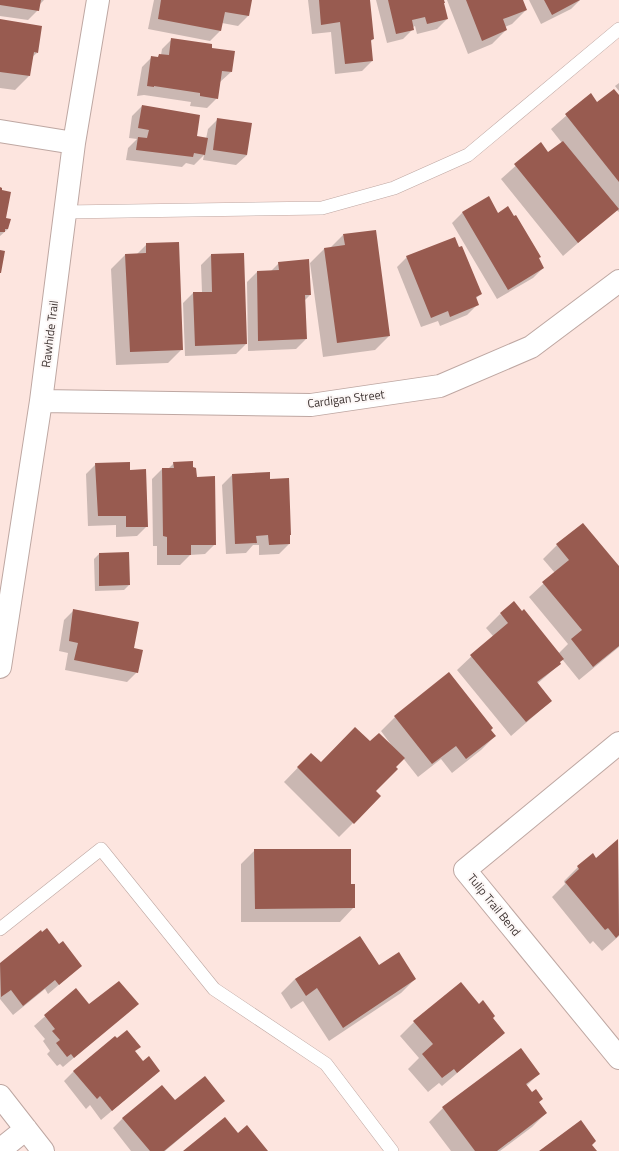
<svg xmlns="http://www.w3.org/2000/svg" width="619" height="1151" font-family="'Titillium Web',sans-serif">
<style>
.shadow{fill:#0003}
.building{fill:#985b50}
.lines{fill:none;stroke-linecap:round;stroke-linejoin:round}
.lane-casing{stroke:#bea7a2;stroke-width:14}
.street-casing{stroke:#bea7a2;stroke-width:24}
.lane{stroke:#fff;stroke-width:13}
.street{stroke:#fff;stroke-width:22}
.labels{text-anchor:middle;stroke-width:4;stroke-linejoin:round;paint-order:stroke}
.street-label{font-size:12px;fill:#3e3432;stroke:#fcf7f6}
</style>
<rect width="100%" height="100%" fill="#fde5df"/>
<path class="shadow" d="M0,0H44L39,5L38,10L28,20L0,16Z
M154,0H251L248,16L238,26L222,23L220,31L210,41L148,29Z
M308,0H369L373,39L370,42L372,61L362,71L335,74L331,32L312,34Z
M376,0H442L447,19L437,29L417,34L415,26L413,27V29L403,39L387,43Z
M447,0H522L526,10L512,24L505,27L506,30L492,44L468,54Z
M529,0H580L571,9L541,24Z
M0,20L37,53L32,57L29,76L15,90L0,88Z
M172,39L211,48L231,72L220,82L217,98L207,108L190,106L191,102L144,95L137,96L142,67L152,57L156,58L161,55L162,49Z
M619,83V91L615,86Z
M590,95L597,103L619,97V212L616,210L563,256L501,179L540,144L548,154L562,143L551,129Z
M142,106L196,137L206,139L208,129L218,119L247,155L236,165L203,160L204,155L194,165L186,163L182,167L126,160L128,148L137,139L129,138L132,116Z
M0,188L8,229L0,236Z
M488,198L498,214L538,259L543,268L533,278L497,299L452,223L462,213Z
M343,235L389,336L375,350L323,357L310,263L324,249L330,248Z
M147,244L182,349L168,363L116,365L111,269L125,255L137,254Z
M243,254L246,344L236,354L185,356L183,303L193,293H202L201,265L211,255Z
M407,257L481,294L475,299L478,304L467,315L440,326L438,321L421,327L397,267Z
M279,263L310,295L305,300L306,339L296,349L248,351L247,282L257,272H270Z
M174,463L192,468L215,544L205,554L190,555L180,565H157V546H153L152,479L162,469H168Z
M96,464L129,471L147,526L137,536L116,537V525L88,526L86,474Z
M232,475L269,480L289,536V544L279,554L259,555V545H253L246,553L226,554L222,485Z
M557,545L619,568V647L579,680L562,659L559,662L560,664L537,684L551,701L511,736L457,670L493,636L486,628L500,614L559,653L568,644L529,597L555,573L543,559Z
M99,554L129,585L124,590L95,591L94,559Z
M74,610L132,649L137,672L127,682L65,670L68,653L59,651L64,620Z
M395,717L490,730L495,736L481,750L452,773L441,759L418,777L403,758L375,791L353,823L339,837L284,782L311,754L321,763L370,743L392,746L381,731Z
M618,841L619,936L602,951L593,941L590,944L552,897L565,884L564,881L578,867L596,859Z
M255,850L350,885L354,907L340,922H241V864Z
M41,932L59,945L81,966L48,994L45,989L13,1015L0,999V964Z
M360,937L379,967L415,979L401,993L329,1041L303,1001L291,1009L281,993L295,979Z
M76,989L89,1005L137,1004L63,1067L60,1064L57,1066L47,1054L50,1051L43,1041L45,1039L34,1026Z
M479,1005L504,1033L442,1086L439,1083L428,1092L408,1069L419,1058L400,1036L414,1022Z
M117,1039L134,1051L143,1062L159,1071L101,1120L90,1105L86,1109L64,1081L74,1071Z
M539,1074L526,1086L532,1094L542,1099L538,1103L546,1113L532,1127L500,1151H451L429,1122L443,1108Z
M175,1101H224L165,1151H131L113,1128L123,1118Z"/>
<path class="building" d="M0,0H41L39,11L0,5Z
M161,0H252L249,16L225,12L221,31L158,19Z
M319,0H370L374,39L371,40L373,61L345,64L340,22L321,25Z
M388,0H444L445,3H444L448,19L427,24L425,17L412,20L414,30L396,34Z
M466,0H523L527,10L503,19L507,30L482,41Z
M544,0H580L552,15Z
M0,19L42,26L38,53L34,52L30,76L0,72Z
M171,38L212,44V48L235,51L232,72L222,71L218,99L200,96V93L154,86V87L147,86L151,56L158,57L159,54L169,55Z
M614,89L619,95V182L565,114L591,93L597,102Z
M142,105L200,115L197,136L208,138L205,155L194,153L193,157L136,150L138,137L147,138L149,130L138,128Z
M217,118L252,123L247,155L213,150Z
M563,141L619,209L578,243L514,164L541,142L548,152Z
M0,187L2,188V190L11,192L6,218L11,219L8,229H5V232H0Z
M489,196L498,213L508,206L514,216L516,215L541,257L539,258L544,268L508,290L462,212Z
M376,230L390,336L337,343L324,248L345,245L343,234Z
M455,237L459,247L462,246L482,294L476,297L479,305L450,317L448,311L431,318L406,256Z
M179,242L183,350L130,352L125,254L146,253V243Z
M0,250L5,251L1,273H0Z
M244,253L247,344L195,346L193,292H212L211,254Z
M309,259L311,295H305L307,339L258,341L257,271L279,270L278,262Z
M193,461V467L196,468L197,477L215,476L216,545H191V555H167V537L163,536L162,468H174L173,462Z
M130,462V470L146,469L148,527H126V516H98L95,463Z
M270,472V479L289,478L291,535H290V544L269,545L268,535L256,536L257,543L235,544L232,474Z
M583,523L619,566V646L593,667L571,639L582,630L542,582L569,560L556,544Z
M129,552L130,585L99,586V553Z
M514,601L522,611L524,609L564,659L560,662L561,664L537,682L552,701L526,722L470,655L508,623L500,613Z
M73,609L139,622L134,648L143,650L138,673L74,660L78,643L69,641Z
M449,672L493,728L491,730L496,736L466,759L456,746L432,764L394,716Z
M355,727L370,741L379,733L405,758L396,767L398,769L376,791L381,796L354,824L297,767L311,753L321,762Z
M618,839L619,935L616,938L608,928L605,930L565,882L579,869L577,866L593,853L596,858Z
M254,849H351V884H355V908L255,909Z
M47,928L59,944L63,941L82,966L59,985L55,980L23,1006L11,990L1,997L0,963L41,930L42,932Z
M360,936L379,965L399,952L416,979L343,1028L317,988L306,996L295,979Z
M119,981L139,1004L74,1058L71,1054L67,1057L56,1043L60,1040L52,1031L55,1029L44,1015L76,988L89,1004Z
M461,982L479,1004L483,1000L495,1016L493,1018L505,1033L457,1073L454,1069L442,1078L422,1054L433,1044L413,1021Z
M127,1030L141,1047L135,1051L143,1061L149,1056L160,1071L112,1111L100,1096L97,1099L73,1071L115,1036L117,1038Z
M521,1048L540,1074L526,1084L532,1092L536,1089L543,1099L539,1102L547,1113L497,1151H475L442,1107Z
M205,1076L225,1101L164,1151H150L122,1118L162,1085L175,1100Z
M225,1117L238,1133L247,1125L268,1151H183Z
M581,1120L596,1141L592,1145L597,1151H539Z"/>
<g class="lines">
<g class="lane-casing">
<path id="lane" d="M65,212L322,208L394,188L468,155L619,29
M0,929L101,849L214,989L326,1064L392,1151"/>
</g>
<g class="street-casing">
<path id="street" d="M0,131L74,143
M41,401L311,405L440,386L531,347L619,281
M0,667L41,401L74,143L98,0
M619,743L465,870L619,1058
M0,1096L43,1151
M0,1150L26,1129"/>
</g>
<use href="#lane" class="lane"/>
<use href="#street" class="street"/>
</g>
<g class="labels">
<g class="street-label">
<text transform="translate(50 334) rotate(-83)" y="4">Rawhide Trail</text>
<text transform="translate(346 399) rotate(-7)" y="4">Cardigan Street</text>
<text transform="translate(494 905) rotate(51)" y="4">Tulip Trail Bend</text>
</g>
</g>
</svg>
